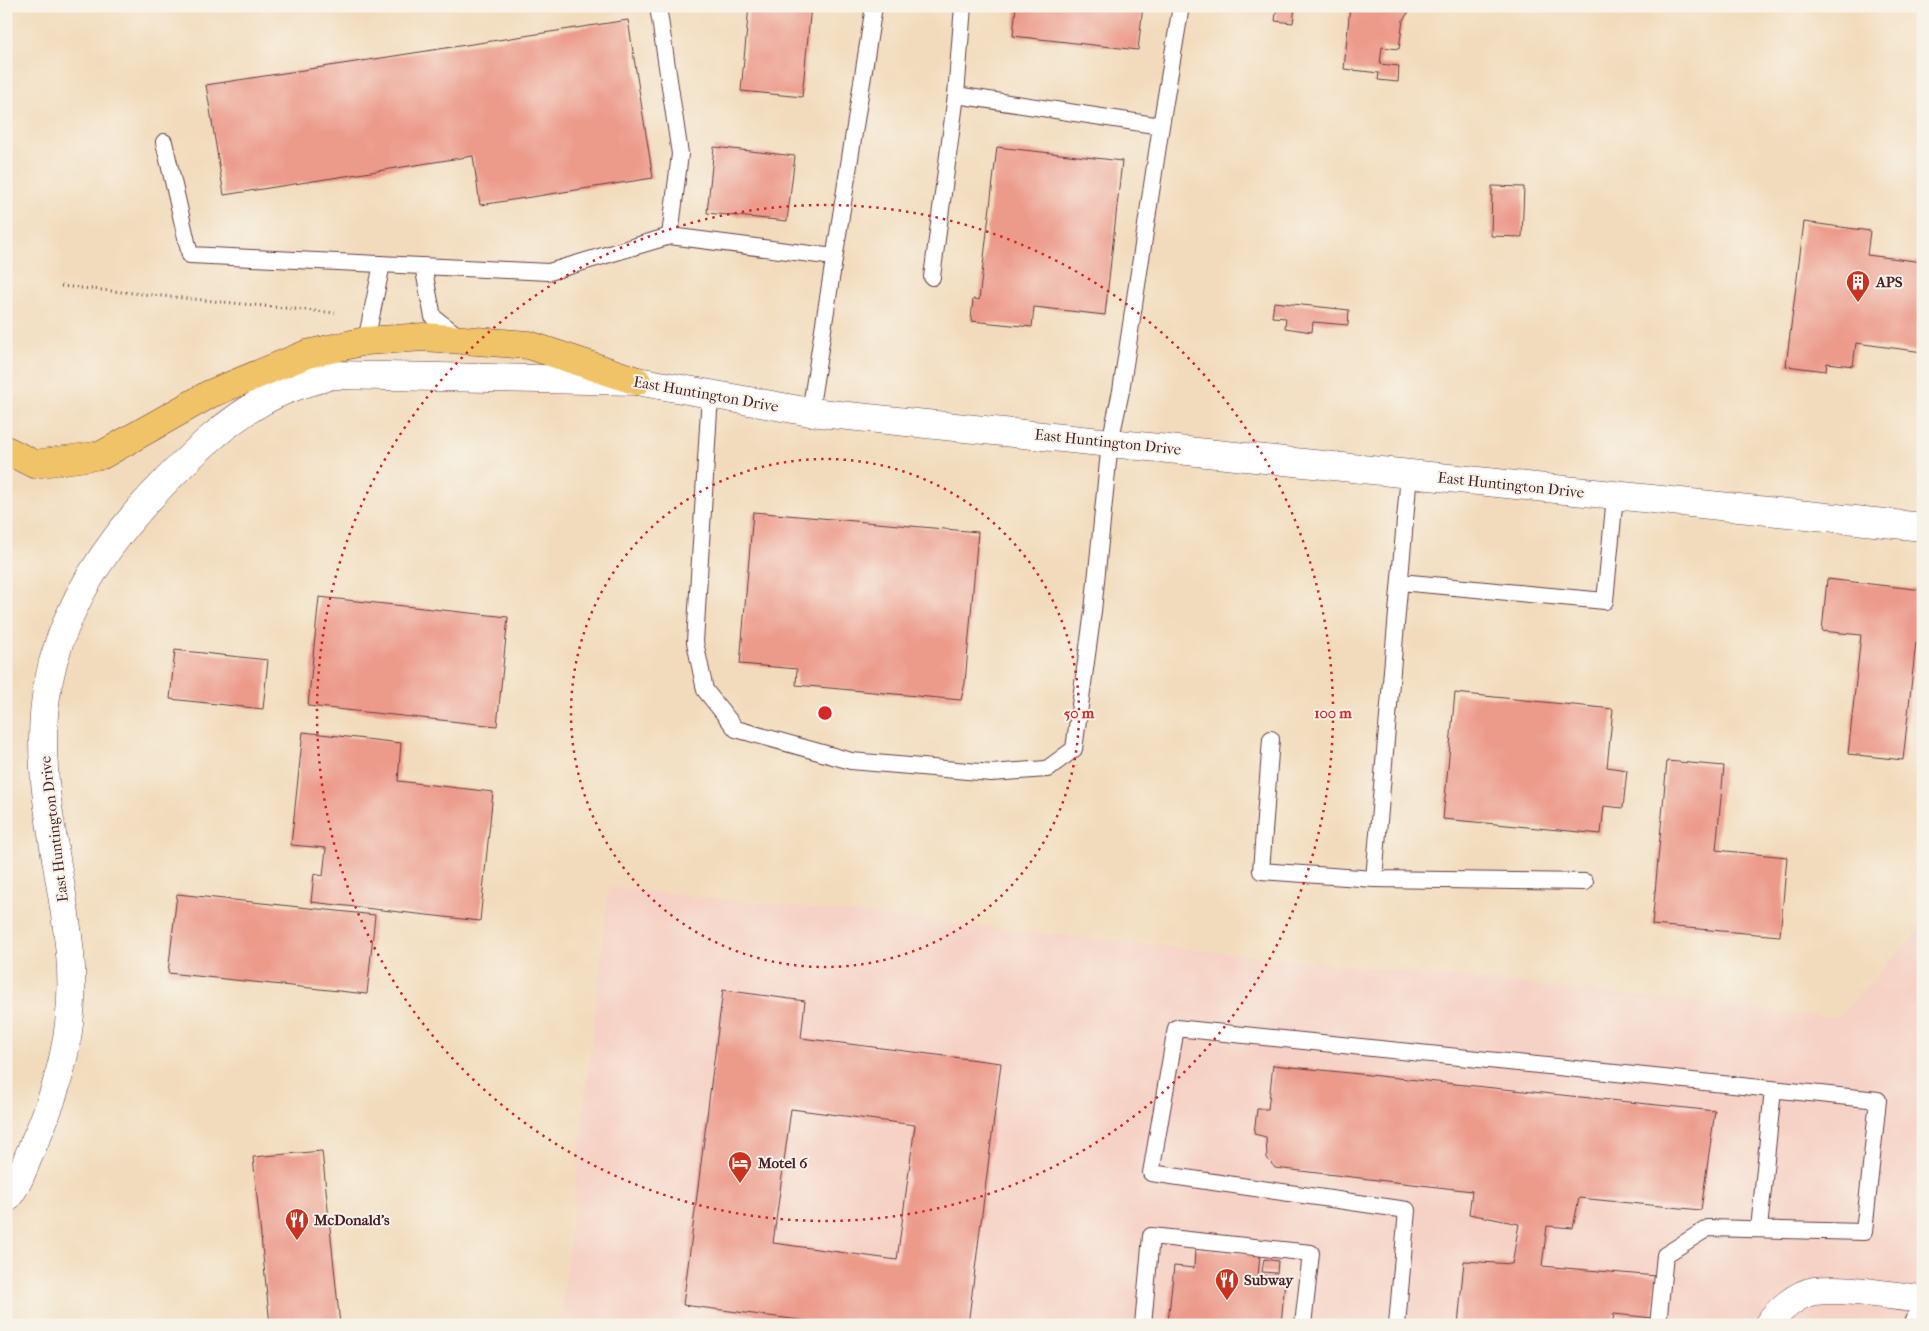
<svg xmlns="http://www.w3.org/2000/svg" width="1929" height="1331" font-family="'IM FELL French Canon',serif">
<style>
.built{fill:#f6d1c5}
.building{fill:#ec9a8a;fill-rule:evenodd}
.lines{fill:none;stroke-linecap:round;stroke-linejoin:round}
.service-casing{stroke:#633b41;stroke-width:18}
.tertiary-casing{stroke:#633b41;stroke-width:29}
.primary-casing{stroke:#633b41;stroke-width:29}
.path{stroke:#633b41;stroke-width:3;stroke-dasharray:1 4;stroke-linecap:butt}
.service{stroke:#fff;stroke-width:16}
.tertiary{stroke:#fff;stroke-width:28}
.primary{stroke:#f1c369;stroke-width:28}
.ring{fill:none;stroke:#d62828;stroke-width:2.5;stroke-dasharray:2.5 5}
.labels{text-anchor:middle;stroke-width:4;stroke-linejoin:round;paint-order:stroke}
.poi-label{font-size:15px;font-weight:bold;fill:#4a1f2b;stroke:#f7f3e8;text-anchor:start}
.street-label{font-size:15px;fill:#4a1f2b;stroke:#f7f3e8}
.centre{fill:#d62828;stroke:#f7f3e8;stroke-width:2.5}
.ring-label{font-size:15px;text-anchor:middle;font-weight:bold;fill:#d62828;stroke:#f7f3e8;stroke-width:4;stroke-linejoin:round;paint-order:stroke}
</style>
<rect width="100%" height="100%" fill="#f7f3e8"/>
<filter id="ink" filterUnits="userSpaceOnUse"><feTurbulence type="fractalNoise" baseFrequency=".02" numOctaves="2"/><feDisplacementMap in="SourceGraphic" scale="10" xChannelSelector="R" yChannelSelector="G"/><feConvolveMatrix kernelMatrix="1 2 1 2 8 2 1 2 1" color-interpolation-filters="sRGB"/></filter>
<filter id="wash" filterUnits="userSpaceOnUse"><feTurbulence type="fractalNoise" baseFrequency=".0096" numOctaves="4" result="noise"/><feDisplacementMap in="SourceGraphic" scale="20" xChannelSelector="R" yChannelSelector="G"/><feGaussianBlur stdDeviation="1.12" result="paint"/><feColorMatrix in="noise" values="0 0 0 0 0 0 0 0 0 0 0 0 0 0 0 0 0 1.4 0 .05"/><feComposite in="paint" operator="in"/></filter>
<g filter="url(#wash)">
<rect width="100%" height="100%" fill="#f2dbbc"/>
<path class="built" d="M609,887L1838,1018L1923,925V1325H560Z"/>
<g id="blocks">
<path class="building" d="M749,6H811L802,97L741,91Z
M1016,6H1143L1138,50L1013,36Z
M1277,6H1295L1293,23L1275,21Z
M1350,6H1409L1408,13L1403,20L1399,49L1382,47L1380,64L1399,66L1398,82L1378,80L1379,73L1344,69Z
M628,20L653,178L480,205L473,156L224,195L206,85Z
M714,147L795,156L787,221L707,213Z
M997,147L1122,161L1105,315L1034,307L1032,327L971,321L973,299L979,300Z
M1492,186L1524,187L1522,237L1491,236Z
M1804,222L1870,231L1867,255L1923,262V352L1856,343L1853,366L1827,363L1826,371L1786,366Z
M1274,302L1349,310L1348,325L1313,322L1312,332L1285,328L1286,318L1272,317Z
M753,512L978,532L965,683L961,700L796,685L797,669L740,664Z
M1827,579L1923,590V643L1916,642L1903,760L1848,754L1861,635L1822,631Z
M319,597L508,617L497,726L308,706Z
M175,650L268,660L263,709L170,699Z
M1455,693L1613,709L1607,767L1627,770L1623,808L1604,806L1601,834L1443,819Z
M303,732L401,743L398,781L493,792L480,921L311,902L314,874L323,876L326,848L291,845Z
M1667,761L1724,766L1716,850L1787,857L1780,936L1652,925Z
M177,894L375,915L367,994L168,973Z
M723,990L805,1001L801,1038L1001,1063L968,1325H839L683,1305ZM791,1109L915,1125L897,1260L773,1243Z
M1273,1065L1715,1111L1701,1210L1579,1198L1573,1228L1547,1226L1542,1266L1656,1276L1653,1318L1614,1314L1612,1325H1458L1464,1261L1512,1264L1519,1224L1469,1214L1472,1191L1275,1168L1267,1158L1266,1137L1254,1134L1257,1109H1268Z
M322,1151L340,1325H270L253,1157Z
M1195,1249L1260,1255L1258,1277L1285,1280L1281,1325H1192L1168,1322L1174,1266L1194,1268Z
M1264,1259L1278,1261L1277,1273L1262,1272Z"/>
</g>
</g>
<g filter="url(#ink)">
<use href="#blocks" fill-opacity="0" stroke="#633b41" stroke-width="1"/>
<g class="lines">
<g class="service-casing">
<path id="service" d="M956,95L963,6
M1161,126L1181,6
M164,142L190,255L549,272L670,236L680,154L658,6
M670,236L834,257
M423,266L433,317L461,338
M366,341L382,264
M710,394L695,642L705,690L736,729L851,761L991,773L1047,769L1074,749L1093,611L1110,442L1121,391L1161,126L956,95L932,277
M810,412L874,6
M1409,474L1374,879L1585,882
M1400,582L1605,601L1615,496
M1271,739L1261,871L1374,879
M1759,1229L1773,1089
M1143,1325L1151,1236L1311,1253L1303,1325
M1397,1325L1407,1210L1151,1173L1176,1028L1878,1100L1864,1232L1708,1228L1665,1255L1658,1325
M1912,1325L1922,1299"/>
</g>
<g class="tertiary-casing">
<path id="tertiary" d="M6,1199C21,1182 28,1154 38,1134C63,1077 76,1017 70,954C62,866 31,773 48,684C61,615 100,553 146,502C184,461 233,411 286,390C301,384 317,380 332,375L637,381L810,412L1923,527
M1768,1325C1777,1311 1797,1294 1814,1291C1849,1287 1888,1296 1923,1299"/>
</g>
<g class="primary-casing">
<path id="primary" d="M6,450L34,464L102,455L210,394L307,354L366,341L424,337L529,345L637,381"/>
</g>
<path class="path" d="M61,286L335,313"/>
<use href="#service" class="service"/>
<use href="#tertiary" class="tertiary"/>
<use href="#primary" class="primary"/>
</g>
</g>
<g class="ring">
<circle cx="825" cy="713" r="254"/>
<circle cx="825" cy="713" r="508"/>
</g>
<defs>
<g id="building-pin" transform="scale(1.25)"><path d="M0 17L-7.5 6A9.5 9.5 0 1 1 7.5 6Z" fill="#c8321e" stroke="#f7f3e8"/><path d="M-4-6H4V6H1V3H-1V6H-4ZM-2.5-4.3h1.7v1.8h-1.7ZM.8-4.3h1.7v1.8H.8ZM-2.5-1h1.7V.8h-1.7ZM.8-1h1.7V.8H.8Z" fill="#fff"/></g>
<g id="hotel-pin" transform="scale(1.25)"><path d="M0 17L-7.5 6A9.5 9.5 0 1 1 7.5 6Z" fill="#c8321e" stroke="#f7f3e8"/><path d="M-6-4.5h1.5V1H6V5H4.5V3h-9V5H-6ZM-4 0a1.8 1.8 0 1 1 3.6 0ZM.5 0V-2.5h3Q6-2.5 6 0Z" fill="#fff"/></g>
<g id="restaurant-pin" transform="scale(1.25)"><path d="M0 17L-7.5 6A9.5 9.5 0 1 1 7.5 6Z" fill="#c8321e" stroke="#f7f3e8"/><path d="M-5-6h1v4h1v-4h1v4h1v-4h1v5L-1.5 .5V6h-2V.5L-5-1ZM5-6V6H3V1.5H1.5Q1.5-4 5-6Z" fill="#fff"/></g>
</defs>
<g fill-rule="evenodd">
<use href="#building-pin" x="1858" y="282"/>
<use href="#hotel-pin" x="740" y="1163"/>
<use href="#restaurant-pin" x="297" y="1220"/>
<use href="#restaurant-pin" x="1227" y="1280"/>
</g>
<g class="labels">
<g class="poi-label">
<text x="1876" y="287">APS</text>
<text x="758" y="1168">Motel 6</text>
<text x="314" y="1225">McDonald's</text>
<text x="1244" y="1285">Subway</text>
</g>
<g class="street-label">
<text transform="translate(706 394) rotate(10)" y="5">East Huntington Drive</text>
<text transform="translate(1108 442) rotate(6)" y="5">East Huntington Drive</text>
<text transform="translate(1511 485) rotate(6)" y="5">East Huntington Drive</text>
<text transform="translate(54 829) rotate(-97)" y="5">East Huntington Drive</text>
</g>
</g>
<circle cx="825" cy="713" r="8" class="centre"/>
<g class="ring-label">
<text x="1079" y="718">50 m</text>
<text x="1333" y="718">100 m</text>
</g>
<rect width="1929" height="1331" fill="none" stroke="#f7f3e8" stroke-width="25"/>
</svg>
